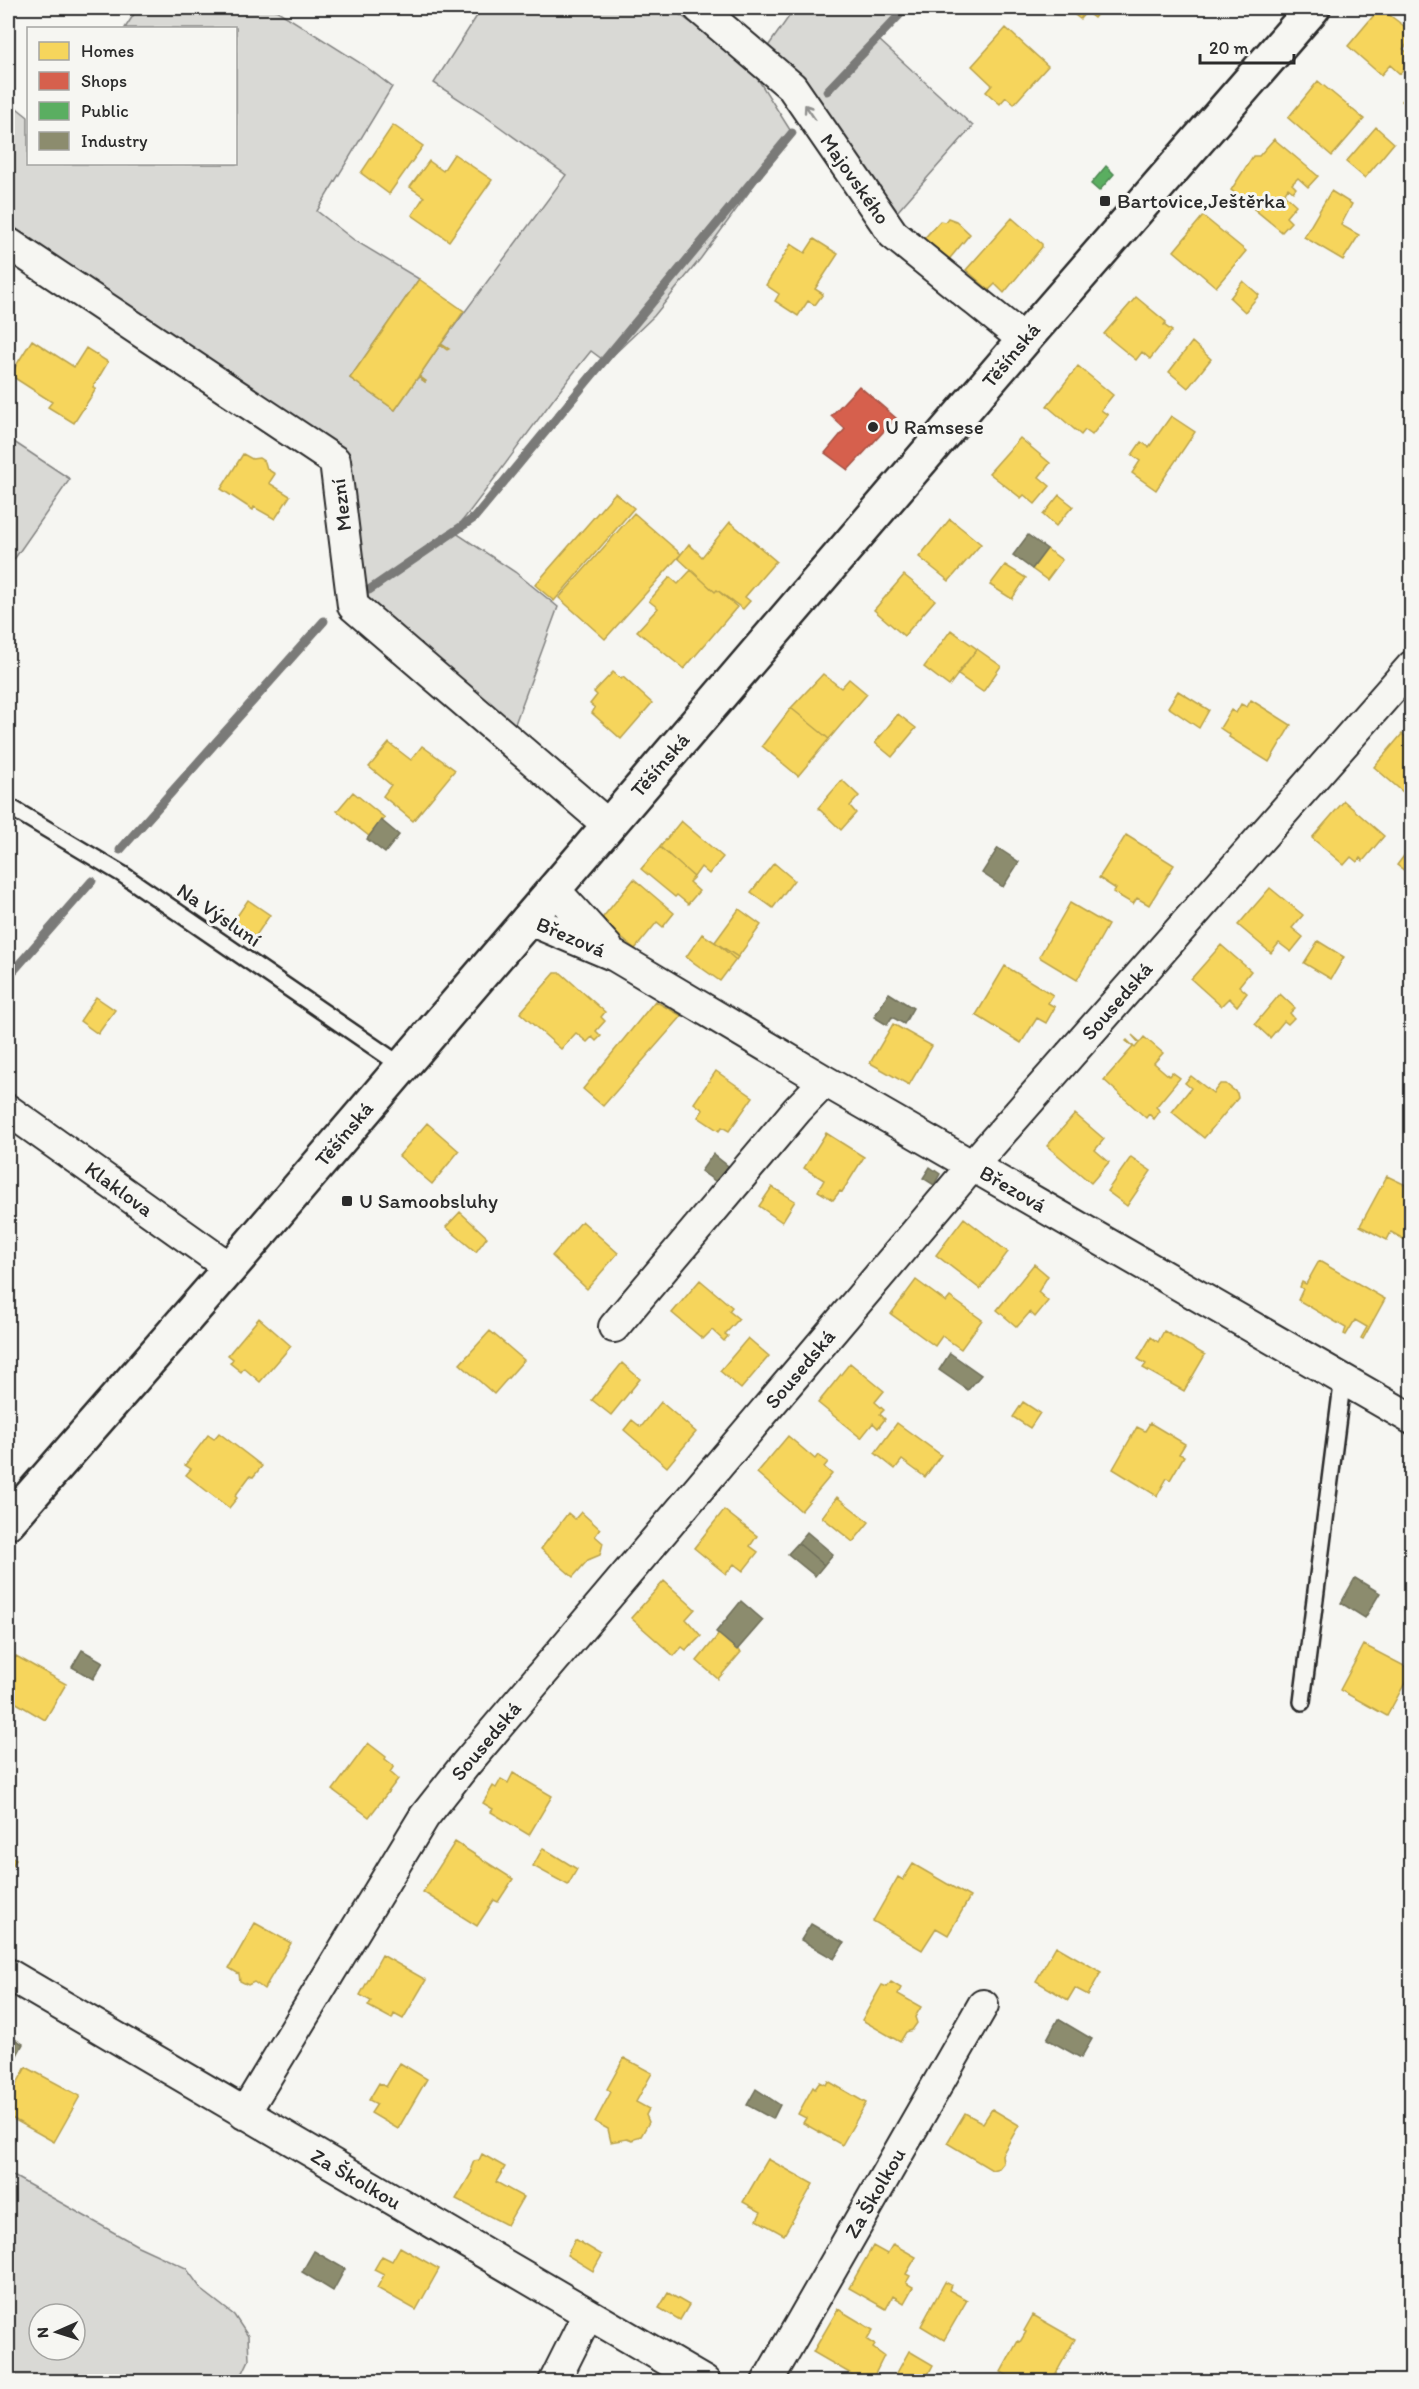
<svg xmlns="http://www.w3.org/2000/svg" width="1419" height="2389" font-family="Itim,sans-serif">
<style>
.grass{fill:#d9d9d5;stroke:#828280;stroke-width:1.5;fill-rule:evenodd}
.homes{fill:#f6d55c;stroke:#b9a24d;stroke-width:1.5}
.shops{fill:#d6604d;stroke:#a35043;stroke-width:1.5}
.public{fill:#5aae61;stroke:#4c8751;stroke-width:1.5}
.industry{fill:#8c8c6e;stroke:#6f6f5a;stroke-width:1.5}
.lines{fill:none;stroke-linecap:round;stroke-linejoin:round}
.stream{stroke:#7a7a78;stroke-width:9}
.lane-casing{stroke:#2b2b2b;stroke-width:20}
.street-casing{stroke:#2b2b2b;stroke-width:34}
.secondary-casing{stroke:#2b2b2b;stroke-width:38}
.lane{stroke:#f6f6f2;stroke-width:15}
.street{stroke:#f6f6f2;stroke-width:30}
.secondary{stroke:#f6f6f2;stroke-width:33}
.oneway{stroke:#90908e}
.poi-dot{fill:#2b2b2b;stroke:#f6f6f2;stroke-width:2}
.labels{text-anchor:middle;stroke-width:6;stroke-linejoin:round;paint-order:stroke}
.street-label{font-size:21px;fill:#2b2b2b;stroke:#f6f6f2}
.poi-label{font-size:21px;fill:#2b2b2b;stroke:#f6f6f2;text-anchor:start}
</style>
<rect width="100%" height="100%" fill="#f6f6f2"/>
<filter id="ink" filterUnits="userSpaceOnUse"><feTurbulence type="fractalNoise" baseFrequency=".0167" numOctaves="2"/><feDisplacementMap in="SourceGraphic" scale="12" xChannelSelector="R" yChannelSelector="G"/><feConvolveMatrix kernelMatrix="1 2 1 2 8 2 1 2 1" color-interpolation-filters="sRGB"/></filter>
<g filter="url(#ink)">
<path class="grass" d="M138,8H273L365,66L392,87L317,211L354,240L419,279L350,378L395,410L418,377L426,382L419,376L440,345L448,349L441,344L566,175L482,114L434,83L482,8H670L747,62L792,133L701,258L654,316L606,362L591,351C545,407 504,468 459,525L456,533L515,572L558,607L512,732L354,595L342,456L8,231V101L28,117V164H236V28H125Z
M795,8H906L879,40L973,126L889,221L764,52Z
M8,438L70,479L8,568Z
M8,2173L138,2246L186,2268L202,2290L234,2315L248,2336L249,2360L239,2381H8ZM39,2314H75V2350H39Z"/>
<path class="homes" d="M1066,8H1102L1094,18L1086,12L1080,19Z
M1380,8L1412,32V39L1403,49L1412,56V59L1400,74L1390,65L1381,75L1348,46Z
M1006,28L1048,66L1014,104L1006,97L1000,104L986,92L992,85L972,66Z
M1318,81L1364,119L1332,156L1288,118Z
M1412,89V107L1402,101Z
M393,125L423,146L389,194L361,173Z
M1376,127L1394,143L1365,178L1346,162Z
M1274,139L1318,176L1308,187L1298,178L1292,184L1296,188L1293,192L1288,188L1284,194L1296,205L1286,217L1291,222L1282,232L1231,190L1253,156H1259Z
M454,154L492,180L449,241L412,215L424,197L410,187L429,161L443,171Z
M1331,191L1352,204L1341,225L1359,235L1343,260L1304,237Z
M1203,216L1246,251L1216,287L1174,251Z
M948,218L956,221L970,234L946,263L920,243L940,221L945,222Z
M1012,218L1042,244V247L1004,293L995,284L989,290L966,270Z
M814,239L838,254L815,289L823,294L815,305L808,301L798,316L775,301L779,294L766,285L791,244L805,253Z
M419,279L464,311L441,344L449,349L447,350L440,345L419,376L426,381L425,382L418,377L395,410L350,378Z
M1243,281L1259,295L1245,312L1230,298Z
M1136,297L1166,322L1164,325L1172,331L1150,359L1142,352L1136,360L1104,334Z
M32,340L74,367L86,348L108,362L93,387L96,389L74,423L48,407L52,402L10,375Z
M1192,342L1211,359L1188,388L1169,372Z
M1078,366L1113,395L1101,410L1108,415L1092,435L1085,430L1081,435L1047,406Z
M1171,416L1195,432L1156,490L1132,473L1140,461L1132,455L1141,442L1149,447Z
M1020,438L1050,463L1039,477L1050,486L1035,504L1024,495L1021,498L989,473Z
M243,454L252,459L259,458L265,462L267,469L275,474L269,483L290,496L275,519L254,507L253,510L221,489Z
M615,493L634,508L554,601L535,585Z
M1059,495L1073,506L1056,526L1043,515Z
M634,513L681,554L605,639L559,598Z
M950,519L981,544L949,581L919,557Z
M730,522L776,561L745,597L750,601L743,609L717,590L715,592L678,558L689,544L702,557Z
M1047,549L1062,560L1047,580L1032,569Z
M1005,565L1026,578L1012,599L990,585Z
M691,570L715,592L717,590L737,607L684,669L637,631L658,608L649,601L670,577L678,584Z
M904,575L935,600L904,636L874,610Z
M951,630L977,649L949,686L924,667Z
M977,649L1001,666L983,692L957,674Z
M613,672L621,679L623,677L652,703L621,739L592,713L595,708L590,704L597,695L594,692Z
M823,674L841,688L849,679L867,694L829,739L791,708Z
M1178,691L1209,710L1199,728L1168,707Z
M1251,700L1291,725L1269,762L1229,737L1230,735L1220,728L1231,710L1236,713L1241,704L1247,707Z
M791,708L829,739L798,776L762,746Z
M898,714L916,728L892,757L875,743Z
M1402,734L1412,742L1411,799L1374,767Z
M389,743L411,760L422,746L455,770L413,821L383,796L391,785L369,767Z
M842,780L859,796L850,806L856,813L841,830L818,808Z
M353,792L385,818L369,836L337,811Z
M1344,801L1384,836L1363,861L1360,858L1357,862L1351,857L1344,865L1312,838Z
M681,821L723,857L709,874L701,867L694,877L660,847Z
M1126,835L1174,865L1149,905L1137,898L1133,904L1113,892L1116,889L1099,878Z
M1412,845V876L1397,865Z
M660,847L694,877L689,882L699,891L688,904L677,895L675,897L641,869Z
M774,863L794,880L773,908L751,892Z
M634,879L674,913L663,927L657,922L635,949L603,923V917Z
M1270,888L1303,915L1292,928L1303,937L1291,952L1279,943L1271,953L1238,925Z
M248,900L270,915L255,937L233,922Z
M1070,903L1108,925L1077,980L1039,957Z
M739,909L761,925L736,960L715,942Z
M702,934L738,957L720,981L686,957Z
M1318,941L1344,957L1331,979L1304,963Z
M1221,945L1251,971L1239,986L1247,993L1237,1006L1229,998L1221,1006L1191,979Z
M1005,966L1053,995L1048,1003L1055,1007L1046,1023L1037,1018L1021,1043L976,1015Z
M555,973H561L605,1012L601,1017L605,1021L596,1031L601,1036L596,1041L592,1037L587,1042L576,1033L561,1049L520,1013Z
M1280,994L1295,1008L1290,1013L1294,1018L1288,1024L1284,1021L1270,1038L1255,1024Z
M96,997L115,1010L98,1034L80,1021Z
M655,1001L682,1016L603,1106L583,1089Z
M893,1024L932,1046L909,1085L870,1063Z
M1132,1035L1140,1042L1144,1037L1163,1053L1154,1063L1169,1076L1172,1072L1180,1078L1156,1107L1160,1111L1154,1119L1149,1114L1146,1118L1104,1080L1133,1047L1126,1041L1127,1040L1135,1048L1139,1043Z
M716,1071L753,1097L729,1131L722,1127L719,1131L698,1117L703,1110L694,1103Z
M1191,1076L1213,1093L1220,1084H1226L1237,1093L1238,1098L1204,1138L1172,1112L1191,1088L1185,1083Z
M1075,1114L1104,1139L1095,1150L1109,1162L1091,1183L1047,1146Z
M427,1123L459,1151L432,1184L399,1156Z
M826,1133L864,1157L842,1192L840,1191L833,1200L818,1191L824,1180L804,1168Z
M1131,1157L1151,1171L1127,1206L1107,1191Z
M1387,1176L1412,1188V1233L1407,1241L1391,1232L1387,1240L1360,1226Z
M772,1187L795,1201L782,1222L759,1206Z
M460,1212L487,1237L476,1252L446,1227Z
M964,1218L1008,1252L980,1289L936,1255Z
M582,1221L618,1253L587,1289L552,1256Z
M1319,1261L1385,1299L1363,1339L1361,1338L1367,1327L1355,1320L1346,1335L1344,1334L1346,1328L1298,1300L1303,1289L1300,1287L1302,1282L1306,1284Z
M1034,1264L1048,1276L1038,1292L1048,1301L1035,1317L1030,1312L1017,1327L997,1310Z
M700,1280L732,1307L729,1311L739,1319L725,1334L728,1336L724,1341L712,1330L703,1339L672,1313Z
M916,1280L946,1302L950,1297L982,1320L961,1349L942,1336L935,1346L891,1314Z
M259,1318L291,1346L260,1382L244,1368L241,1372L230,1363L233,1359L228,1355Z
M490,1331L524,1360L494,1394L460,1364Z
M1164,1331L1205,1355L1184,1391L1143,1368L1146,1364L1138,1359L1151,1337L1158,1342Z
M748,1338L769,1356L741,1389L720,1371Z
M622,1363L640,1379L611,1415L592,1400Z
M850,1363L884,1391L875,1402L884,1410L880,1414L885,1419L878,1428L873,1423L861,1438L818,1403Z
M661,1402L696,1432L667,1467L624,1430L632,1420L641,1427Z
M1023,1402L1040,1413L1030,1428L1013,1417Z
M897,1423L941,1455L925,1477L902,1460L895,1469L875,1453Z
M1150,1423L1185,1444L1179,1454L1184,1456L1170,1480L1167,1478L1157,1496L1113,1469L1137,1427L1145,1431Z
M219,1433L262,1466L253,1477L250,1476L235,1496L237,1498L229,1508L186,1475L191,1469L185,1465L208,1435L214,1439Z
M788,1436L815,1459L818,1455L828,1462L824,1467L832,1474L801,1511L757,1473Z
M837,1497L869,1522L853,1542L822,1517Z
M724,1510L757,1536L750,1546L758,1552L743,1571L734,1564L726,1574L694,1548Z
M581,1512L600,1529L595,1536L603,1543L600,1555L588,1560L573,1577L541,1549L568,1513L575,1519Z
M664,1581L695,1609L686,1619L701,1636L691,1646L690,1645L686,1650L682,1647L674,1656L631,1618Z
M719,1634L741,1652L718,1679L697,1661Z
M1364,1645L1412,1670L1387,1716L1340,1690Z
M16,1656L66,1684L45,1720L8,1698V1670Z
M368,1743L386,1757L385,1759L394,1766L390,1772L398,1779L369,1817L333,1790Z
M513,1773L552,1796L529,1835L491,1812L493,1809L483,1803L493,1786L496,1788L501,1779L508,1783Z
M455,1842L513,1879L498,1902L494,1900L477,1926L423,1892Z
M543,1848L577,1869L568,1885L533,1866Z
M8,1855L16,1859L8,1874Z
M913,1864L970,1897L948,1935L936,1928L922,1950L873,1921L898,1877L903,1880Z
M255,1923L291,1943L264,1989L254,1982L248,1985L240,1981L239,1974L229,1968Z
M1056,1946L1101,1972L1088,1995L1075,1988L1068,2000L1036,1981Z
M382,1955L426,1980L403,2019L394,2014L392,2019L368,2006L371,2001L360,1995Z
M891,1982L901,1988L898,1994L921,2007L915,2017L917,2023L912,2030L906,2032L900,2042L862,2020L882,1985L887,1987Z
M624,2058L652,2073L636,2102L649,2109L646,2115L649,2122L641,2136L634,2138L632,2141L627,2139L611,2142L608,2129L595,2122L611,2092L607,2089Z
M400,2063L427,2079L398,2129L371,2113L377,2104L369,2100L379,2083L386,2087Z
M26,2067L80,2096L54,2142L8,2116V2100Z
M828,2081L866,2103L842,2145L803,2123L806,2118L798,2114L813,2087L815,2089L820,2082L826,2085Z
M992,2109L1019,2125L1002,2155L1003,2163L999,2168L992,2170L947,2143L965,2113L983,2123Z
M482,2154L505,2167L496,2182L523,2197L507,2225L456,2199L472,2172L471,2168L474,2161L479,2160Z
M768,2159L813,2184L784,2235L757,2220L761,2212L743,2202Z
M575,2239L602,2255L593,2271L567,2255Z
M893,2244L916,2257L906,2274L910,2276L906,2283L913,2287L904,2303L893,2296L886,2309L849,2288L873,2246L887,2254Z
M400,2247L439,2269L416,2310L377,2288L384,2275L374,2270L382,2256L392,2261Z
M945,2282L951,2285L949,2290L967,2300L944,2340L921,2326Z
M668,2293L689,2305L680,2320L659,2308Z
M838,2309L873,2330L867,2340L875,2345L873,2348L884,2356L871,2382H865L813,2352Z
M1033,2315L1075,2339L1051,2382H1018L1001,2372L1018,2341L1020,2342L1026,2332L1024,2331Z
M909,2351L933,2365L924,2382H892Z"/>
<path class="shops" d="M859,386L896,418L848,470L825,453L845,429L831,416Z"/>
<path class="public" d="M1106,166L1114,174L1099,191L1091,184Z"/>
<path class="industry" d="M1028,535L1047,549L1032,569L1013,555Z
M381,820L399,835L385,853L367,839Z
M998,848L1019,862L1003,887L982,873Z
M889,993L913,1008L904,1024L892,1017L887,1025L874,1017Z
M713,1154L733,1170L722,1186L701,1171Z
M930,1167L940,1174L934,1185L923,1178Z
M950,1353L981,1375L968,1390L939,1370Z
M807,1532L833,1554L824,1565L798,1543Z
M798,1543L824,1565L815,1576L788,1554Z
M1355,1578L1380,1593L1365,1618L1341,1603Z
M741,1601L763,1620L737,1650L716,1632Z
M82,1650L103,1662L93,1679L72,1667Z
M811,1924L844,1943L834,1959L801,1940Z
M1058,2019L1092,2039L1081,2058L1047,2039Z
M8,2035L23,2044L8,2072Z
M756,2089L780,2105L773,2119L747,2105Z
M314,2251L345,2269L333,2291L302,2272Z"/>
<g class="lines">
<path class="stream" d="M827,91L906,8
M369,590L474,518L792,133
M120,850L324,621
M8,977L92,881"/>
<g class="lane-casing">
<path id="lane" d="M8,806L122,874L402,1066
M1302,1702L1343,1377"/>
</g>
<g class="street-casing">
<path id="street" d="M699,8L792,87L893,234L1024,340
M8,243L335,461L353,606L608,825
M553,888L607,947
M527,919L615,956L825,1081L1412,1419
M8,1110L230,1268
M614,1327L797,1110L825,1081
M8,1974L705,2382
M244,2114L424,1817L465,1765L972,1166L1412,666
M554,2382L588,2314
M767,2382L983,2005"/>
</g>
<g class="secondary-casing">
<path id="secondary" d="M8,1522L230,1268L1024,340L1313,8"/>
</g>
<use href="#lane" class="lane"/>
<use href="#street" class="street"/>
<use href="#secondary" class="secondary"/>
</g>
<defs><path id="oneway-shaft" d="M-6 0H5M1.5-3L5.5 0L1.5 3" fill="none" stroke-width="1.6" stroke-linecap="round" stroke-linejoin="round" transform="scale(1.5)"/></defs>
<use class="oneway" href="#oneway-shaft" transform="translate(810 112) rotate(-124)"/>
</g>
<g class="poi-dot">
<rect x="1099" y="195" width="12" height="12" rx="3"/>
<circle cx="873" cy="427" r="6"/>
<rect x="341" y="1195" width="12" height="12" rx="3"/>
</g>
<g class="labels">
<g class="street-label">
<text transform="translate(855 179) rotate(55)" y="7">Majovského</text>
<text transform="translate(1011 355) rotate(-50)" y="7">Těšínská</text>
<text transform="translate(341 505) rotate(-97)" y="7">Mezní</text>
<text transform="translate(660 765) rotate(-49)" y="7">Těšínská</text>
<text transform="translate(219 915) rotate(34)" y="7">Na Výsluní</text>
<text transform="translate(571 937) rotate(23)" y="7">Březová</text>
<text transform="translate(1117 1001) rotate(-49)" y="7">Sousedská</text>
<text transform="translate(344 1134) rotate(-50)" y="7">Těšínská</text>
<text transform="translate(119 1189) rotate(36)" y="7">Klaklova</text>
<text transform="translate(1013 1189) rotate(30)" y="7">Březová</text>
<text transform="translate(800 1369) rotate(-50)" y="7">Sousedská</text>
<text transform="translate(486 1741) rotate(-50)" y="7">Sousedská</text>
<text transform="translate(356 2179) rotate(30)" y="7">Za Školkou</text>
<text transform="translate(875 2193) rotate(-60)" y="7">Za Školkou</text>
</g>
<g class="poi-label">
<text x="1117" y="208">Bartovice,Ještěrka</text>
<text x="885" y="434">U Ramsese</text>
<text x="359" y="1208">U Samoobsluhy</text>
</g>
</g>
<rect width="1419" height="2389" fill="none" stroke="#f6f6f2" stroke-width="30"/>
<rect x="15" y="15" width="1389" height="2359" fill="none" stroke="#2b2b2b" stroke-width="2" filter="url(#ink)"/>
<rect x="27" y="27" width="210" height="138" fill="#f6f6f2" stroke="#a5a5a2" stroke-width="1.5"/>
<rect x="39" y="42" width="30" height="18" fill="#f6d55c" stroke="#a5a5a2" stroke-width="1.5"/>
<text x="81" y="57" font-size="18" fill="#2b2b2b">Homes</text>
<rect x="39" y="72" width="30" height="18" fill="#d6604d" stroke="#a5a5a2" stroke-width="1.5"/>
<text x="81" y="87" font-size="18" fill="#2b2b2b">Shops</text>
<rect x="39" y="102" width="30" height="18" fill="#5aae61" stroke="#a5a5a2" stroke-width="1.5"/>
<text x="81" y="117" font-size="18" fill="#2b2b2b">Public</text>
<rect x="39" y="132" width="30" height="18" fill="#8c8c6e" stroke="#a5a5a2" stroke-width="1.5"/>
<text x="81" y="147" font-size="18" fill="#2b2b2b">Industry</text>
<g transform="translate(57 2332) rotate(267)"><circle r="28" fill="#f6f6f2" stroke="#a5a5a2" stroke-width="1.5"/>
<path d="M0-4.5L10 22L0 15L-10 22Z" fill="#2b2b2b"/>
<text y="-9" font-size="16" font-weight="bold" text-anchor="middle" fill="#2b2b2b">N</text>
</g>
<path d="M1200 54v9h94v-9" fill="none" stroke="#2b2b2b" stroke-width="3"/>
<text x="1209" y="54" font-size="18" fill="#2b2b2b" stroke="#f6f6f2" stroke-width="4.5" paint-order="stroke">20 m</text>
</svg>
